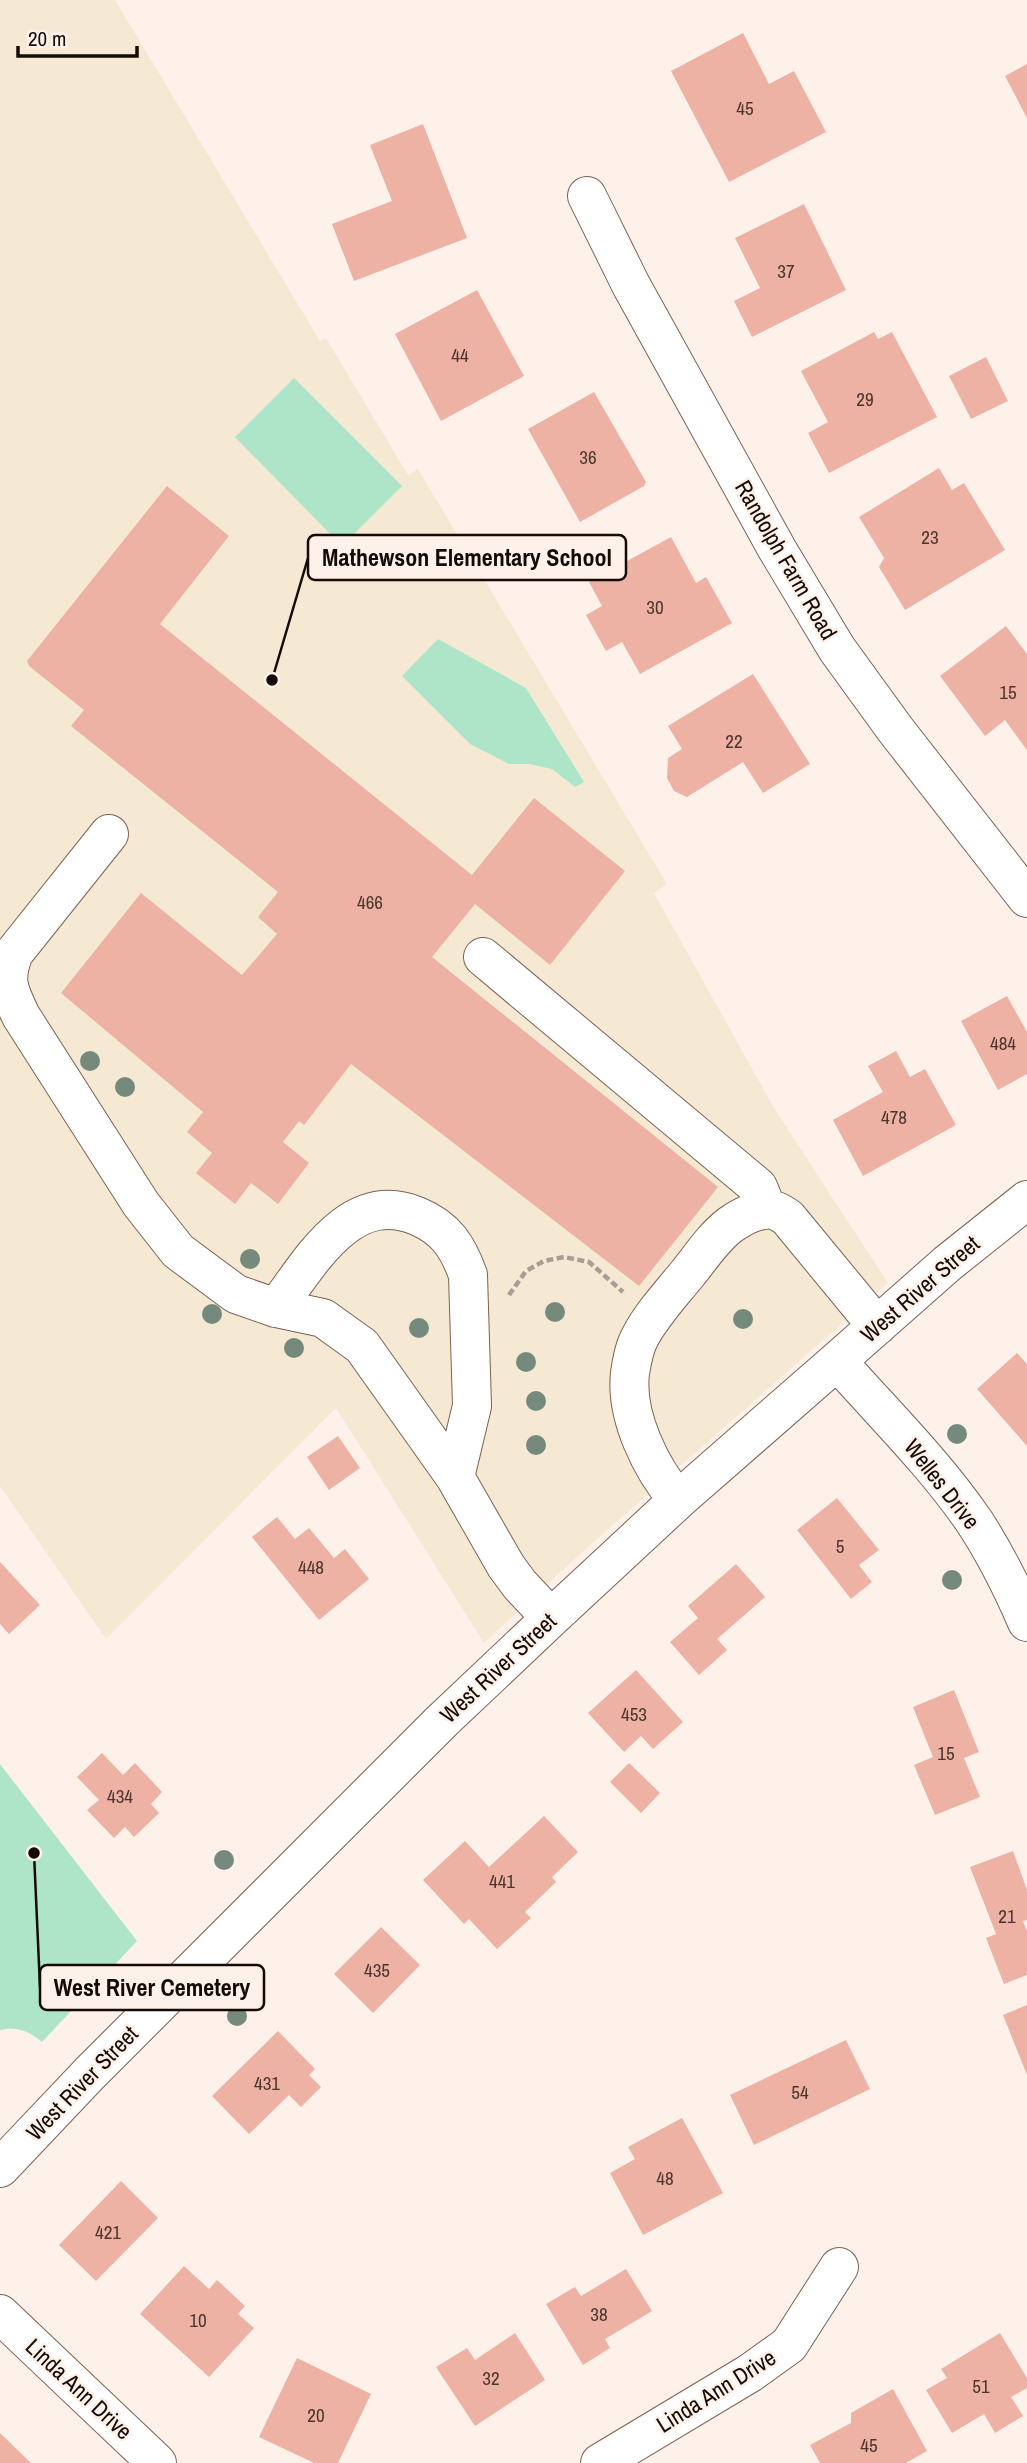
<svg xmlns="http://www.w3.org/2000/svg" width="1027" height="2463" font-family="'Archivo Narrow',sans-serif">
<style>
.education{fill:#f5e9d4}
.green{fill:#aee5c8}
.building{fill:#edb2a4}
.lines{fill:none;stroke-linecap:round;stroke-linejoin:round}
.minor-casing{stroke:#7c6252;stroke-width:40}
.path{stroke:#a99d97;stroke-width:4.5;stroke-dasharray:7 3.5;stroke-linecap:butt}
.minor{stroke:#fff;stroke-width:38}
.tree{fill:#758a7d}
.labels{text-anchor:middle;stroke-width:5;stroke-linejoin:round;paint-order:stroke}
.number-label{font-size:19px;fill:#4b352e}
.street-label{font-size:23px;fill:#150b06;stroke:#fef1ea}
.leader{fill:none;stroke:#150b06;stroke-width:2.5}
.callout-dot{fill:#150b06;stroke:#fef1ea;stroke-width:2.5}
.callout{fill:#fef1ea;stroke:#150b06;stroke-width:2.5}
.callout-label{font-size:24px;text-anchor:middle;font-weight:bold;fill:#150b06}
</style>
<rect width="100%" height="100%" fill="#fef1ea"/>
<path class="education" d="M0,0H115L320,341L326,338L408,475L418,469L667,884L654,893L774,1108L888,1283L579,1555L484,1643L336,1408L106,1639L0,1486Z"/>
<path class="green" d="M294,378L402,486L342,546L235,437Z
M438,639L526,688L584,782L575,787L552,769L529,764H509L470,744L402,676Z
M0,1764L137,1941L42,2042C29,2031 17,2026 0,2030Z"/>
<path class="building" d="M743,33L769,84L794,71L826,132L729,182L671,71Z
M1027,64V118L1005,76Z
M423,124L467,238L354,281L332,224L392,201L370,145Z
M804,204L846,290L752,337L734,301L760,288L735,238Z
M477,290L524,376L441,421L395,334Z
M874,332L878,339L892,332L937,417L829,473L808,433L828,422L801,371Z
M986,357L1008,401L971,419L949,376Z
M594,392L646,482L644,486L580,522L528,429Z
M939,468L952,490L964,483L1005,550L905,610L879,567L884,558L859,517Z
M167,486L229,536L160,624L472,875L534,798L625,871L550,965L475,904L432,957L718,1187L639,1286L351,1064L304,1125L299,1121L283,1142L309,1163L278,1204L251,1183L235,1204L196,1173L212,1153L187,1132L203,1112L61,993L141,893L242,975L277,934L258,917L278,892L71,726L84,710L29,666L27,661Z
M671,537L696,583L706,577L732,623L640,674L622,642L606,651L586,615L602,606L589,582Z
M1006,626L1027,654V750L1005,720L985,736L940,676Z
M753,674L810,764L763,793L743,762L687,797L674,791L667,778L668,758L682,749L668,726Z
M1007,996L1027,1032V1074L998,1090L961,1021Z
M896,1051L910,1077L925,1069L956,1125L863,1176L833,1120L883,1092L868,1066Z
M1017,1353L1027,1364V1446L977,1389Z
M338,1436L360,1468L329,1490L307,1457Z
M837,1498L879,1550L859,1565L872,1582L851,1599L797,1530Z
M277,1517L295,1539L309,1528L334,1558L345,1549L369,1579L319,1620L252,1537Z
M0,1562L40,1605L9,1634L0,1624Z
M736,1564L765,1597L717,1639L727,1650L699,1675L670,1642L698,1618L688,1606Z
M636,1670L683,1722L653,1749L641,1736L624,1752L588,1713Z
M954,1690L979,1752L964,1758L980,1797L935,1815L914,1765L933,1757L913,1707Z
M102,1753L123,1775L135,1763L162,1792L151,1804L159,1813L134,1837L125,1827L114,1838L87,1810L99,1800L77,1777Z
M629,1763L660,1793L641,1813L610,1782Z
M544,1816L578,1852L552,1877L556,1882L525,1912L531,1918L497,1949L469,1919L464,1924L423,1880L465,1841L489,1867Z
M1013,1851L1027,1890V1920L1023,1921L1027,1931V1975L1004,1984L986,1938L996,1934L970,1867Z
M381,1927L420,1965L373,2013L334,1974Z
M1027,2005V2075L1003,2015Z
M278,2031L315,2069L309,2075L321,2087L301,2107L289,2095L249,2134L212,2096Z
M846,2040L870,2089L754,2145L730,2095Z
M682,2118L723,2193L643,2235L610,2173L635,2159L628,2147Z
M121,2181L158,2218L96,2281L59,2245Z
M184,2266L209,2289L217,2280L245,2306L238,2314L254,2328L209,2377L140,2314Z
M626,2269L652,2311L605,2339L610,2348L583,2365L546,2304L575,2287L581,2296Z
M515,2333L545,2380L475,2426L436,2367L467,2348L475,2360Z
M1000,2333L1027,2378V2388L1011,2397L1023,2416L995,2433L984,2414L952,2433L926,2390L947,2378L941,2369Z
M297,2358L371,2394L338,2463H314L259,2437Z
M893,2389L927,2451L906,2463H820L810,2445L851,2423V2413Z
M0,2433L31,2463H0Z"/>
<g class="lines">
<g class="minor-casing">
<path id="minor" d="M587,196L631,285L777,549L837,649L895,729L1027,898
M109,834L14,953C3,980 9,991 21,1016L141,1204L178,1251L236,1294L276,1308L323,1318L362,1346L455,1477L506,1566L520,1585L551,1618
M483,957L758,1187L767,1209
M276,1308C310,1263 350,1188 417,1216C446,1228 458,1247 468,1275L472,1406L455,1477
M837,1361C883,1413 934,1463 974,1521C995,1553 1012,1587 1027,1622
M678,1500C651,1469 625,1416 630,1373C632,1361 634,1348 640,1337C652,1314 671,1294 688,1273C701,1257 713,1238 730,1225C740,1218 752,1211 764,1210C774,1208 781,1213 788,1218L877,1326
M0,2168L90,2073L442,1721L551,1618L678,1500L837,1361L948,1263L1027,1200
M0,2314L157,2463
M600,2463L750,2373L789,2345L839,2267"/>
</g>
<path class="path" d="M509,1295L526,1271L544,1261L564,1257L589,1262L623,1292"/>
<use href="#minor" class="minor"/>
</g>
<g class="tree">
<circle cx="90" cy="1061" r="10"/>
<circle cx="125" cy="1087" r="10"/>
<circle cx="250" cy="1259" r="10"/>
<circle cx="555" cy="1312" r="10"/>
<circle cx="212" cy="1314" r="10"/>
<circle cx="743" cy="1319" r="10"/>
<circle cx="419" cy="1328" r="10"/>
<circle cx="294" cy="1348" r="10"/>
<circle cx="526" cy="1362" r="10"/>
<circle cx="536" cy="1401" r="10"/>
<circle cx="957" cy="1434" r="10"/>
<circle cx="536" cy="1445" r="10"/>
<circle cx="952" cy="1580" r="10"/>
<circle cx="224" cy="1860" r="10"/>
<circle cx="237" cy="2016" r="10"/>
</g>
<g class="labels">
<g class="number-label">
<text x="745" y="115">45</text>
<text x="786" y="278">37</text>
<text x="460" y="362">44</text>
<text x="865" y="406">29</text>
<text x="588" y="464">36</text>
<text x="930" y="544">23</text>
<text x="655" y="614">30</text>
<text x="1008" y="699">15</text>
<text x="734" y="748">22</text>
<text x="370" y="909">466</text>
<text x="1003" y="1050">484</text>
<text x="894" y="1124">478</text>
<text x="840" y="1553">5</text>
<text x="311" y="1574">448</text>
<text x="634" y="1721">453</text>
<text x="946" y="1760">15</text>
<text x="120" y="1803">434</text>
<text x="502" y="1888">441</text>
<text x="1007" y="1923">21</text>
<text x="377" y="1977">435</text>
<text x="267" y="2090">431</text>
<text x="800" y="2099">54</text>
<text x="665" y="2185">48</text>
<text x="108" y="2239">421</text>
<text x="599" y="2321">38</text>
<text x="198" y="2327">10</text>
<text x="491" y="2385">32</text>
<text x="981" y="2393">51</text>
<text x="316" y="2422">20</text>
<text x="869" y="2452">45</text>
</g>
<g class="street-label">
<text transform="translate(786 560) rotate(60)" y="8">Randolph Farm Road</text>
<text transform="translate(920 1289) rotate(-41)" y="8">West River Street</text>
<text transform="translate(942 1484) rotate(52)" y="8">Welles Drive</text>
<text transform="translate(498 1668) rotate(-43)" y="8">West River Street</text>
<text transform="translate(82 2083) rotate(-46)" y="8">West River Street</text>
<text transform="translate(79 2389) rotate(43)" y="8">Linda Ann Drive</text>
<text transform="translate(716 2391) rotate(-32)" y="8">Linda Ann Drive</text>
</g>
</g>
<path class="leader" d="M272 680L308 558M34 1853L40 1987"/>
<g class="callout-dot">
<circle cx="272" cy="680" r="7"/>
<circle cx="34" cy="1853" r="7"/>
</g>
<g class="callout">
<rect x="308" y="535" width="318" height="45" rx="7"/>
<rect x="40" y="1965" width="224" height="45" rx="7"/>
</g>
<g class="callout-label">
<text x="467" y="566">Mathewson Elementary School</text>
<text x="152" y="1996">West River Cemetery</text>
</g>
<path d="M18 46v10h119v-10" fill="none" stroke="#150b06" stroke-width="3.5"/>
<text x="28" y="46" font-size="21" fill="#150b06" stroke="#fef1ea" stroke-width="5" paint-order="stroke">20 m</text>
</svg>
